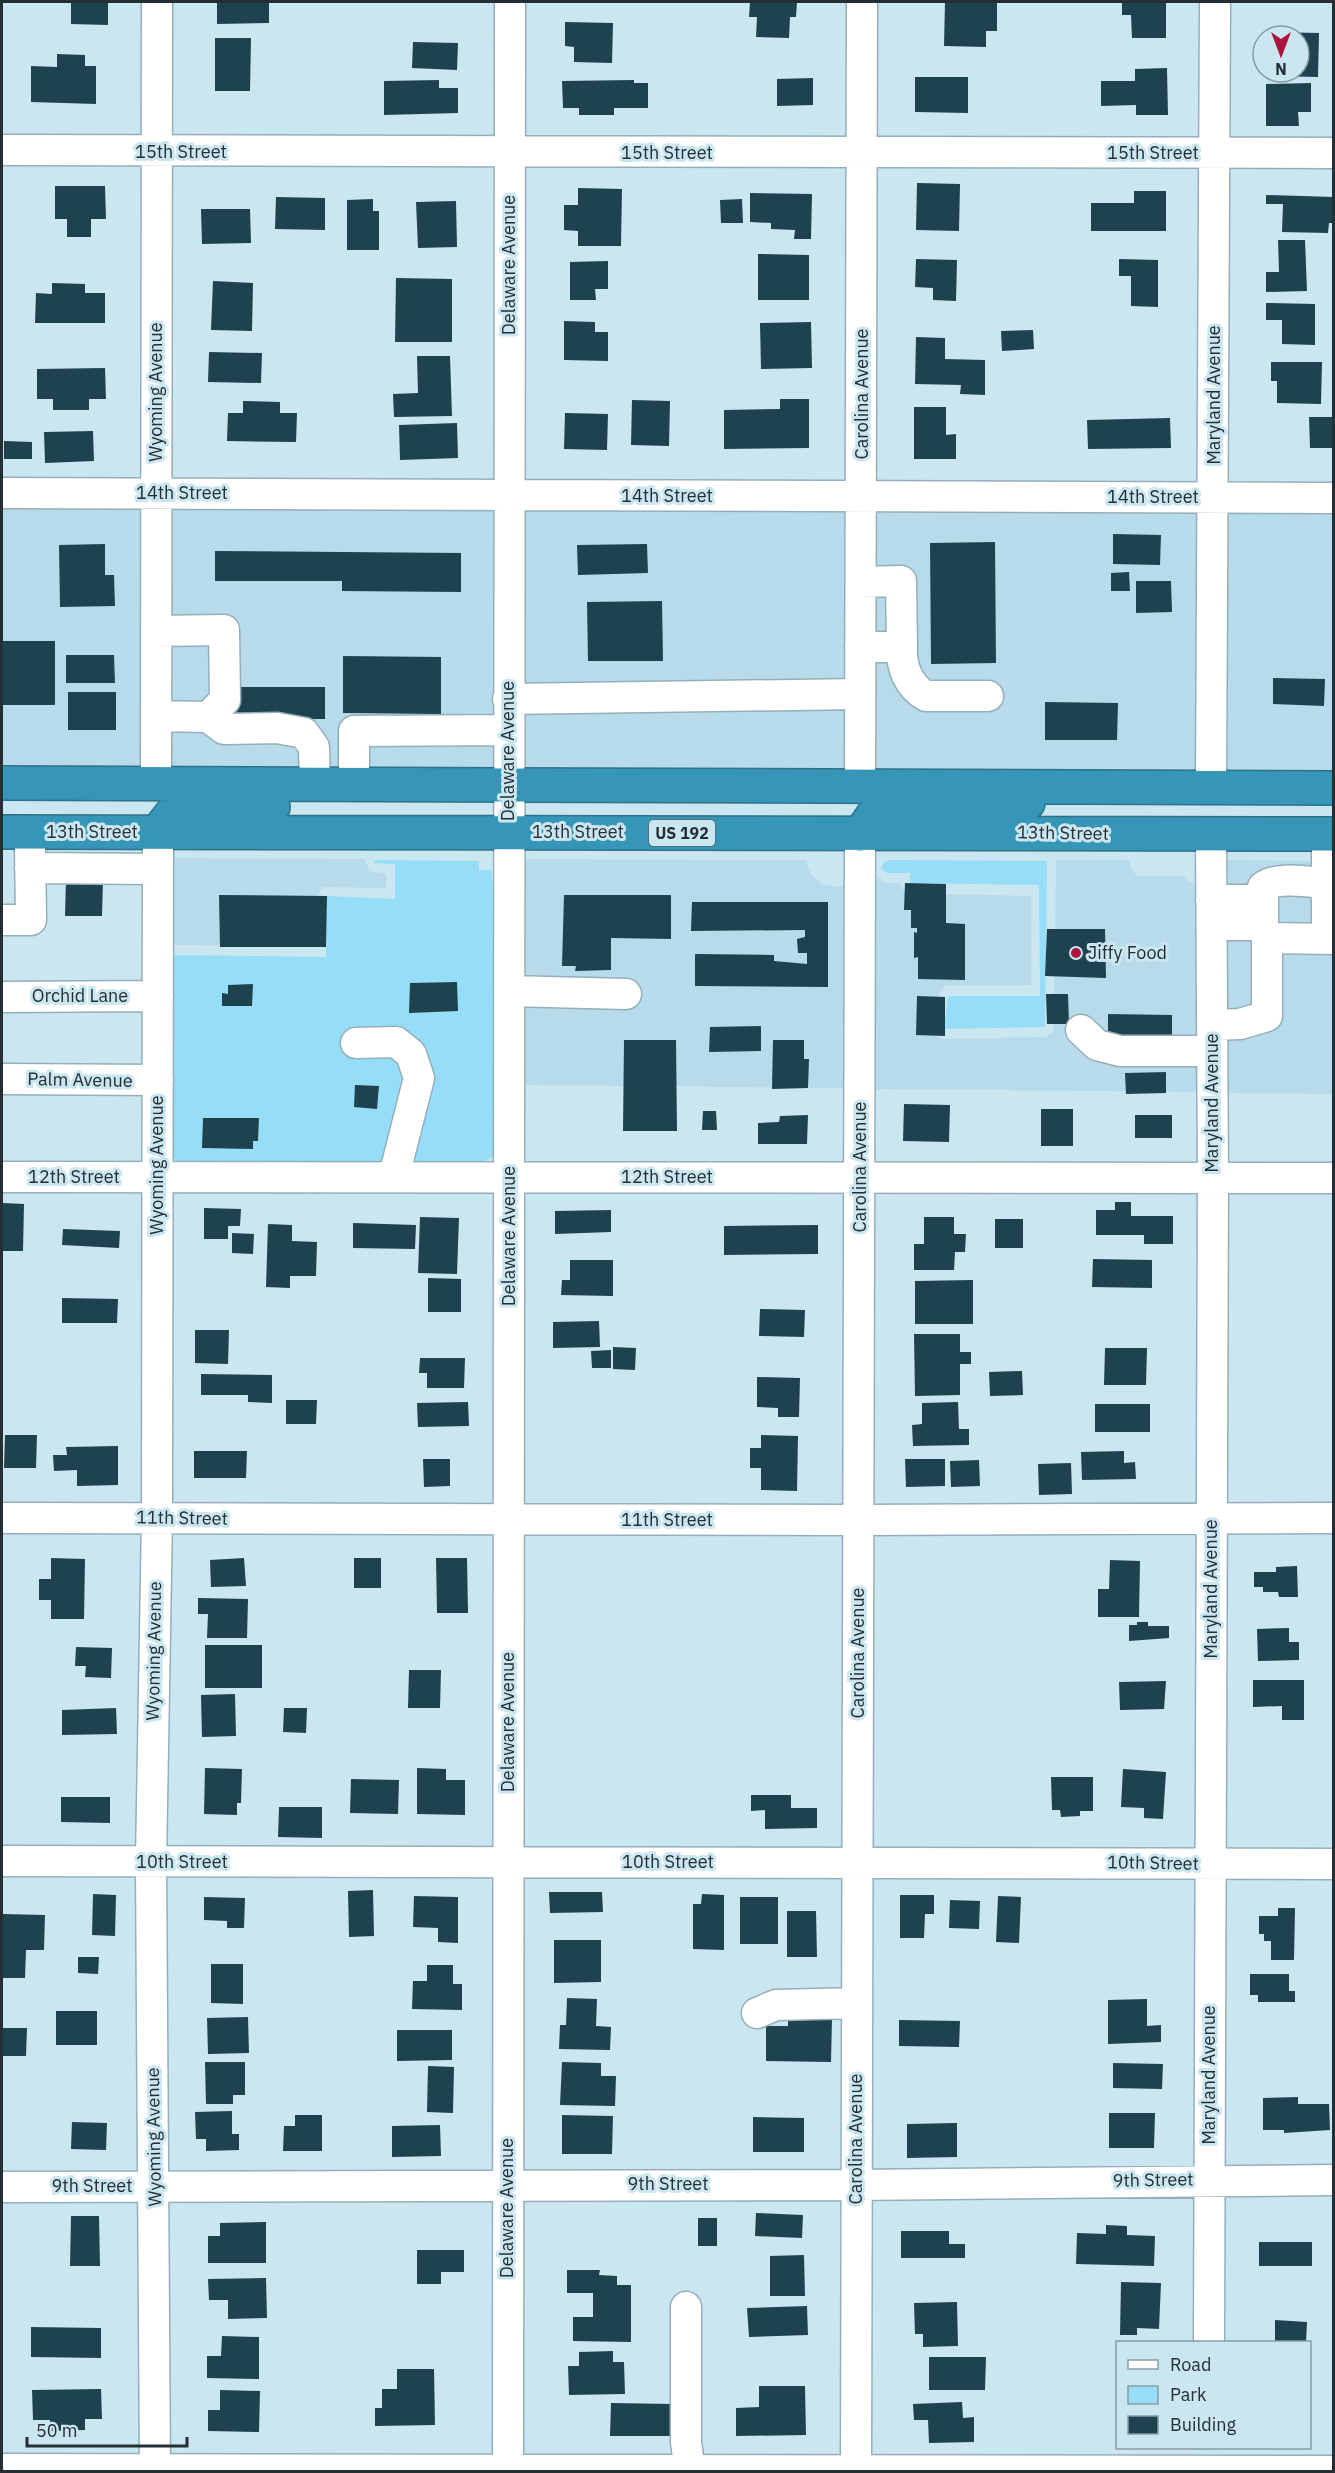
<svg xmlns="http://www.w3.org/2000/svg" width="1335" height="2473" font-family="'IBM Plex Sans',sans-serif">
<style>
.built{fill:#b7dbea}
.green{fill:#96ddf7}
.building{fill:#1f424f}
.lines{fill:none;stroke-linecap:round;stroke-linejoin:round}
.minor-casing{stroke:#95afba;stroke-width:33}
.highway-casing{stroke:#2f7289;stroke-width:36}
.minor{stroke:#fff;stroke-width:30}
.highway{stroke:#3596b7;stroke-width:33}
.poi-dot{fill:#ab163e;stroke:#cae6f1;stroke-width:2}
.labels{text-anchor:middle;stroke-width:6;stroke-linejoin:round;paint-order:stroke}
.shield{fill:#cae6f1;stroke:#56656c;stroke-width:1.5}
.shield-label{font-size:16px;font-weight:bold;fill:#242e33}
.street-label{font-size:18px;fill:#242e33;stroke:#cae6f1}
.poi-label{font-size:18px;fill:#242e33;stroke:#cae6f1;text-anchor:start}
</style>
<rect width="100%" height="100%" fill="#cae6f1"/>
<path class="built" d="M2,505L145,506V769L2,768Z
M167,506L498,508L497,770L167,769Z
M850,508L849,771L519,770L520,509Z
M872,508L1202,510L1200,770L871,771Z
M1224,510H1333V770H1222Z
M169,858L365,859L369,871L386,874V888L322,887L318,896L317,946L169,945Z
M520,859L806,860L810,873L821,884L836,887L850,885L849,1088L520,1085Z
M1056,860H1129L1131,870L1138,876H1183L1190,883H1200L1201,1092L872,1089V872L885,883H900L902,889L910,893L1031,896V985L945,986L939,994L935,1031L938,1037L944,1039L1045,1037L1052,1033L1054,1027Z
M1222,860L1333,861V1094L1223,1093Z"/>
<path class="green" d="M375,860L479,861V870H491L496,918V1155L476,1166L180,1164L169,1154V955L326,957L327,896L395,899V864L374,863Z
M890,860L1047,861L1045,1027L944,1029L948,996H1040L1039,885L910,883V873H887L881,869L883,863Z"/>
<path class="building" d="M71,2H108V25L71,24Z
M217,2H269V23L217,24Z
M750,2H797L796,17H790L789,38L756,37L757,17H749Z
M945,2H997V31H986V47L944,46Z
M1122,2H1166V38H1132L1131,15H1122Z
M565,22L613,23L612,63L574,62V47L565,46Z
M1271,32L1319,33L1318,77L1270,76V72H1299V36H1271Z
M215,38H251L250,91H215Z
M413,42L458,43L457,70L412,68Z
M57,54L85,55V66H96V104L31,102V66L57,67Z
M1167,68L1168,115H1136V105L1101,106V81H1135V69Z
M915,77H968V113L915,112Z
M813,78V105L777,106V79Z
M439,80V88H458V113L384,115V81Z
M634,80V83H648V108H614V115H579V108H563L562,81Z
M1311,83V112H1298L1299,126H1266V84Z
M917,183L960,184L959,231L916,230Z
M55,186H105L106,219H91V237H67V219H55Z
M578,188L622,189L621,246H578V231L564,230V205H578Z
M1134,191H1166V231H1091V203H1134Z
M750,193L812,194L811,239H794L795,230L771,229V223L750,222Z
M1266,195L1334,197V223H1329L1328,233L1282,232L1283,204H1266Z
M276,197L325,198V230L275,229Z
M373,199V211H379V250H347V200Z
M742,199L743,223H721L720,200Z
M456,201L457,247L418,248L416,202Z
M201,209H250L251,243L202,244Z
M1278,240H1305L1307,291L1266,292V272H1279Z
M758,254L809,255V300H758Z
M916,259L957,260L956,301L933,300V288L915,287Z
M1119,259L1158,260V307L1131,306V276H1119Z
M608,261V289H595L596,300H570V262Z
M396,278L452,279V342H395Z
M213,281L253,283L252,331L211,330Z
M52,283L85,284V293H105V323H35L36,293L52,294Z
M1266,303L1315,304V345L1282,344V320H1266Z
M564,321L595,322V332H608V361L564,360Z
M811,322L812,368L761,369L760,323Z
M1033,330L1034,349L1002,351L1001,331Z
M916,337L945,338V359L985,360V395L960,394L961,385L915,384Z
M209,352L262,353L261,383L208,382Z
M417,356H450L452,416L394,417L393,394L418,393Z
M1271,362H1322L1321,404L1277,403V381H1271Z
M105,368L106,399H89V410H53V399H37V369Z
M780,399H809V448L724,449V410L780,409Z
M632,400L670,401L669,446L631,445Z
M243,401L280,402V413H297L296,442L227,441L228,413H243Z
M914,407H946V435L956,434V459H914Z
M565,413L608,414L607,450L564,449Z
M1309,417H1334V448H1310Z
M1170,418L1171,448L1088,449L1087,420Z
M457,423L458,458L400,460L399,425Z
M93,431L94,461L45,463L44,432Z
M4,441L32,442V459H4Z
M1113,534L1161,535L1160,565L1113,564Z
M995,542L996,663L931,664L930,543Z
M105,544V575H114L115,606L60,607L59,545Z
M647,544L648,573L578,575L577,545Z
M215,551L461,553V592L342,591V581H215Z
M1129,572L1130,591H1111V573Z
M1136,581H1171L1172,612L1136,613Z
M662,601L663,661H588L587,602Z
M3,641H55V705H3Z
M66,655H114L115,683H66Z
M343,656L441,657V714L343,713Z
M1273,678L1325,679L1324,706L1273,704Z
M234,687H325V719H234Z
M68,692H116V730H68Z
M1045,702L1118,703L1117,740H1045Z
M66,879L103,880L102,916H65Z
M905,883L946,884V923L965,924V980L918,979V957L914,958V932L917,933V928H911V910H904Z
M219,895L327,896L326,947H220Z
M564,895H671V939L611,938V970L575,971L576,966H562Z
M692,902H828V987L695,986V954L774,955V961L807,964V953H798L797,939L805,937V930L691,931Z
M1047,929H1105L1106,978L1045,976Z
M457,982L458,1011L409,1013L410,983Z
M253,984L252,1006H222V993L228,994V985Z
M1046,994H1068L1069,1024H1047Z
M917,996L945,997V1036L916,1035Z
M1108,1014L1172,1015V1043L1108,1042Z
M761,1026V1051L709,1052L710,1027Z
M624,1040H676L677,1131H623Z
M773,1040H804V1059H809L808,1088L772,1089Z
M1166,1072V1093L1126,1094L1125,1073Z
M355,1085L379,1086L377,1109L354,1107Z
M904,1104L950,1105L949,1142L903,1141Z
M1041,1109H1073V1146H1041Z
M703,1111H716L717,1130H702Z
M808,1115L807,1144H758V1123L779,1122L780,1116Z
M1135,1115H1172V1138H1135Z
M203,1118H259L258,1141H253V1149L202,1148Z
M1115,1202H1131V1216H1173V1244H1144V1235H1096V1210H1115Z
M3,1203L24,1204L23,1251H2Z
M204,1208L241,1209L240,1226H228V1239H204Z
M611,1210V1232L555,1234V1211Z
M420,1217L459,1218L457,1274L418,1273Z
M924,1217H954V1234H966L965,1252H955L954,1270H914V1244H924Z
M995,1219H1023V1248H995Z
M353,1223L416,1225L415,1249L353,1248Z
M268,1224L292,1225V1241L317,1242L316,1276H290V1288L266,1287Z
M818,1225V1254L724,1255V1226Z
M63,1229L120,1231L119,1248L62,1245Z
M232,1233L254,1234L253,1254L232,1253Z
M1093,1259L1152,1260V1288L1092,1287Z
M570,1260H613V1296L561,1295L562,1280H570Z
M428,1278L461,1279V1312H428Z
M973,1280V1324H915V1281Z
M62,1298L118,1299L117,1323H62Z
M760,1309L805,1310L804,1337L759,1336Z
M599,1321L600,1347L553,1348V1322Z
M195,1330H229L228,1364L195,1363Z
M914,1334H960V1352H971V1364H960V1395L915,1396Z
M613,1347L636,1348L635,1370L613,1369Z
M1105,1348H1147L1146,1385H1104Z
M611,1350V1368H592L591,1351Z
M420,1358H465L464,1388H427V1373H419Z
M1022,1371L1023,1395L990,1396L989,1372Z
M201,1374L272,1375V1403L248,1402V1395H201Z
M757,1377L800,1378L799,1417H778V1408L757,1407Z
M286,1400H317L316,1424H286Z
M468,1402L469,1426L418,1427L417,1403Z
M958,1402L959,1429H969V1445L913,1446L912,1425L922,1424V1403Z
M1095,1404H1150V1432H1095Z
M5,1435H37L36,1468H4Z
M761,1435L798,1436L797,1491L761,1490V1468H750V1448H761Z
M118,1446V1485L77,1486V1470L54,1471L53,1455H67L66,1447Z
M194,1451H247L246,1478H194Z
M1124,1451V1463L1135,1462L1136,1479L1082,1480L1081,1452Z
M423,1459H450V1486L424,1487Z
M905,1459H945V1486L906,1487Z
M979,1460L980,1486L951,1487L950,1461Z
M1071,1463L1072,1494L1039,1495L1038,1464Z
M51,1558L85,1559L84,1619H51V1600H39V1579H51Z
M244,1558L246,1586L211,1587L210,1560Z
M354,1558H381V1588H354Z
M436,1558H467L468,1613H437Z
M1110,1560L1140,1561L1139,1617H1098V1589H1109Z
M1297,1566L1298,1597H1279L1278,1592H1263V1587H1254V1572H1276V1567Z
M198,1598L248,1599L247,1638H207L208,1614H198Z
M1137,1622H1148V1626H1169V1638L1129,1641V1625H1137Z
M1289,1628V1642H1299V1660L1258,1661L1257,1629Z
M205,1645H262V1688H205Z
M76,1647L112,1648L111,1678L85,1677L86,1666H75Z
M409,1670H441L440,1708H408Z
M1253,1680H1304V1720H1282V1706L1253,1707Z
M1166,1681L1164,1709L1120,1710L1119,1682Z
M235,1694L236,1736L202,1737L201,1695Z
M116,1708L117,1734L62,1735V1710Z
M284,1708H307L306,1733L283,1732Z
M205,1768L242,1769L241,1803H237V1815L204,1814Z
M417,1768L446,1769V1780H465V1815L417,1814Z
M1123,1769L1166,1772L1163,1819L1144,1818V1808L1121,1807Z
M1051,1777H1093V1811H1080V1816L1061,1817L1060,1810H1052Z
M351,1779L399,1780L398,1814L350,1813Z
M751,1795H791V1808H817V1828L765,1829V1810L751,1811Z
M61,1797H110V1823L61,1822Z
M279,1807H322V1838L278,1837Z
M373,1890L374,1936L349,1937L348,1891Z
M549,1892H602L603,1912L550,1913Z
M93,1894L116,1895L115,1936L92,1935Z
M702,1894L724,1895V1950L693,1949V1904H701Z
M900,1895H934V1914H925L924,1938H900Z
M414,1896L458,1897V1943L438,1942V1928L413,1927Z
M998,1896L1021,1897L1019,1943L996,1942Z
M204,1897L245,1898L244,1928H227V1921L204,1920Z
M740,1897H778V1944H740Z
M950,1900L980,1901L979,1929L949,1928Z
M1278,1908H1295L1294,1960H1271V1941H1264V1934H1259V1916H1278Z
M787,1911H816L817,1957H787Z
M2,1914L45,1915L44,1950H26L25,1978H2Z
M554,1940H601V1982L554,1983Z
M78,1957H99L98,1974L78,1973Z
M211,1964H243V2004L211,2003Z
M427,1965H453V1984H462V2010L412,2009L413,1981H427Z
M1250,1974H1289V1991H1295V2002H1258V1995H1250Z
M567,1998L597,1999L596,2026L611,2027L610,2050L559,2049L560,2025H566Z
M1147,1999V2026L1161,2025V2042L1108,2044V2000Z
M56,2011H97V2045H56Z
M248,2017L249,2053L208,2054L207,2018Z
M788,2018L832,2019L831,2062L766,2061V2026H788Z
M899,2020L960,2021L959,2047L899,2046Z
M2,2028H27L26,2056H2Z
M397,2030H452V2060L397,2061Z
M205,2062H245V2095H233V2104H206Z
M562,2062L601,2063V2076H616L615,2106L560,2105Z
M1113,2063L1163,2064L1162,2089L1113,2088Z
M428,2066L454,2067L453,2113L427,2112Z
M1298,2097V2104H1329L1330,2130L1284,2133V2130H1263V2098Z
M232,2111V2134H239V2150L206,2151V2139H196L195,2112Z
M1109,2113H1155L1154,2148H1109Z
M295,2115H322V2151H283L284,2126H295Z
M562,2115L613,2116L612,2154H562Z
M753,2117L804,2118V2152H753Z
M72,2122L107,2123L106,2150L71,2149Z
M957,2123V2157L907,2158V2124Z
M440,2125L441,2156L392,2157V2126Z
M756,2213L803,2215L802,2238L755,2236Z
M71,2216H99L100,2266H70Z
M698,2218H717V2246H698Z
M266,2222V2263H208V2236H220V2223Z
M1106,2225L1127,2226V2235L1155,2236L1154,2266L1076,2264L1077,2233L1106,2234Z
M901,2231H949V2244H965V2258H901Z
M1259,2242H1312V2266H1259Z
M417,2250H464V2272H441V2284H417Z
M804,2255L805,2296H770V2256Z
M567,2270H600L599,2275L617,2276V2285H631V2342L573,2341V2317H593V2293H567Z
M266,2278L267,2318L228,2319V2300H209L208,2279Z
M1121,2282L1161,2283L1159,2329L1137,2328V2335H1120Z
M957,2302L958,2346L923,2347V2334H915L914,2303Z
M807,2306L808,2335L749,2337L747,2308Z
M1275,2320L1307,2322L1306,2342H1275Z
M31,2327L101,2328V2358L31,2357Z
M222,2336L259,2337V2379L207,2378V2356H221Z
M613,2351V2362H624L625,2394L569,2395L568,2366H579V2352Z
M929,2357H986L985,2390H929Z
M397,2369H434L435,2425L375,2426V2408H382V2389H397Z
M759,2386H805L806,2435L736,2436V2408L759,2407Z
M101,2389L102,2419H85V2430L50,2431V2420H33L32,2390Z
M220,2390L260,2391L259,2432L208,2431V2410H220Z
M962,2402L963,2418L974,2417V2442L929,2443L928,2420H914L913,2404Z
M611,2403L673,2404V2436H610Z"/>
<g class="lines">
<g class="minor-casing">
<path id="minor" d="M2,150L1334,153
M2,493L1334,498
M156,631L224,630L225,700L208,717L156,716
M860,647H902L901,581L861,582
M902,647C901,666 908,686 926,696H988
M508,699L860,694
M208,717L224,729L277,728L304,733L314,747L315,784
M156,783L157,2
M354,785V731L508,730
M860,786L862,2
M1211,788L1215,2
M1327,834V939
M30,868L158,869
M1211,900H1263
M2,920H31L30,847
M1212,925H1263
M1267,938L1334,939
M509,991L626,994
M2,997L158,996
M1212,1025L1240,1024L1267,1016V938L1263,925V887C1280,875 1314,883 1334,884
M1081,1030L1097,1045L1120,1051H1212
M356,1043L396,1042L411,1054L419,1078L394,1176
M2,1079L158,1080
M2,1177L1334,1178
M2,1518L858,1520L1334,1518
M2,1861L1334,1864
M757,2013L776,2005L857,2003
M2,2187L856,2185L1334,2180
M686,2307V2442L690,2472
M1209,2342L1213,1178L1211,835
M2,2469L1334,2471
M155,2472L151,1862L157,1517L158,831
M508,2472L510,2
M856,2472L860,834"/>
</g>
<g class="highway-casing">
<path id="highway" d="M2,783L1334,788
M158,831L172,813L188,807H273
M2,832L1334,834
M860,834L873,815L886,810L1011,809L1028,803"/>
</g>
<use href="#minor" class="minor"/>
<use href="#highway" class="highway"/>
</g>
<circle class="poi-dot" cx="1076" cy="953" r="6"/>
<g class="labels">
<rect class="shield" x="649" y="820" width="66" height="26" rx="4.5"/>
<g class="shield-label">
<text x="682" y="839">US 192</text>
</g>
<g class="street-label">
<text x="181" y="158">15th Street</text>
<text x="667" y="159">15th Street</text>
<text x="1153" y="159">15th Street</text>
<text transform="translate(509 265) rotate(-90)" y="6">Delaware Avenue</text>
<text transform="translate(156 392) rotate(-90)" y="6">Wyoming Avenue</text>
<text transform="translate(862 394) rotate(-90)" y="6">Carolina Avenue</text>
<text transform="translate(1214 395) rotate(-90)" y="6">Maryland Avenue</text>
<text x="182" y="499">14th Street</text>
<text x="667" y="502">14th Street</text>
<text x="1153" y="503">14th Street</text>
<text transform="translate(508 751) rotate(-90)" y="6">Delaware Avenue</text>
<text x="92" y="838">13th Street</text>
<text x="578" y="838">13th Street</text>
<text transform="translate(1063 833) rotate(1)" y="6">13th Street</text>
<text x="80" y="1002">Orchid Lane</text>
<text transform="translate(80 1080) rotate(1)" y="6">Palm Avenue</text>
<text transform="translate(1212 1103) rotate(-90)" y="6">Maryland Avenue</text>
<text transform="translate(157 1165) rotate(-90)" y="6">Wyoming Avenue</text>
<text transform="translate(860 1167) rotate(-90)" y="6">Carolina Avenue</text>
<text x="74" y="1183">12th Street</text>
<text x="667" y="1183">12th Street</text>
<text transform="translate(509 1236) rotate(-90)" y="6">Delaware Avenue</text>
<text transform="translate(182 1518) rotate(1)" y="6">11th Street</text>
<text x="667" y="1526">11th Street</text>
<text transform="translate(1211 1589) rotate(-90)" y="6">Maryland Avenue</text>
<text transform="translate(154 1651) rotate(-89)" y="6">Wyoming Avenue</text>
<text transform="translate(858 1653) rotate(-90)" y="6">Carolina Avenue</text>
<text transform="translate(508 1722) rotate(-90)" y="6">Delaware Avenue</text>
<text x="182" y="1868">10th Street</text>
<text x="668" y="1868">10th Street</text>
<text transform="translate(1153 1863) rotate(1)" y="6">10th Street</text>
<text transform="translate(1209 2075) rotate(-90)" y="6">Maryland Avenue</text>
<text transform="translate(154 2137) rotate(-91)" y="6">Wyoming Avenue</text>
<text transform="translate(856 2139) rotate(-90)" y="6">Carolina Avenue</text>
<text transform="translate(1153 2180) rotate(-1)" y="6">9th Street</text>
<text x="668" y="2190">9th Street</text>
<text x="92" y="2192">9th Street</text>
<text transform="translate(507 2208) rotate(-90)" y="6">Delaware Avenue</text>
</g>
<g class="poi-label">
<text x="1088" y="959">Jiffy Food</text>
</g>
</g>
<rect width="1335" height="2473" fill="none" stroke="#242e33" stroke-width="6"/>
<rect x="1116" y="2341" width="195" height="108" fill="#cae6f1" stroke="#889ca5" stroke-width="1.5"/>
<rect x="1128" y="2360" width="30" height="9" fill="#ffffff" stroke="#889ca5" stroke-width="1.5"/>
<text x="1170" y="2371" font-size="18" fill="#242e33">Road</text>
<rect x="1128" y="2386" width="30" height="18" fill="#96ddf7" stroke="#889ca5" stroke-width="1.5"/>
<text x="1170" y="2401" font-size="18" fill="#242e33">Park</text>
<rect x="1128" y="2416" width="30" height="18" fill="#1f424f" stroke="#889ca5" stroke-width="1.5"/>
<text x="1170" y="2431" font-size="18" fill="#242e33">Building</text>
<g transform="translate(1281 54) rotate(180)"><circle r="28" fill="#cae6f1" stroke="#889ca5" stroke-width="1.5"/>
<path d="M0-4.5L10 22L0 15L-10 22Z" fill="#ab163e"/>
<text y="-9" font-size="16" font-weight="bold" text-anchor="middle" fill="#242e33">N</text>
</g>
<path d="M27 2437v9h160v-9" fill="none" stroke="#242e33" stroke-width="3"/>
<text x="36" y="2437" font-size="18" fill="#242e33" stroke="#cae6f1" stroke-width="4.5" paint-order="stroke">50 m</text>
</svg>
